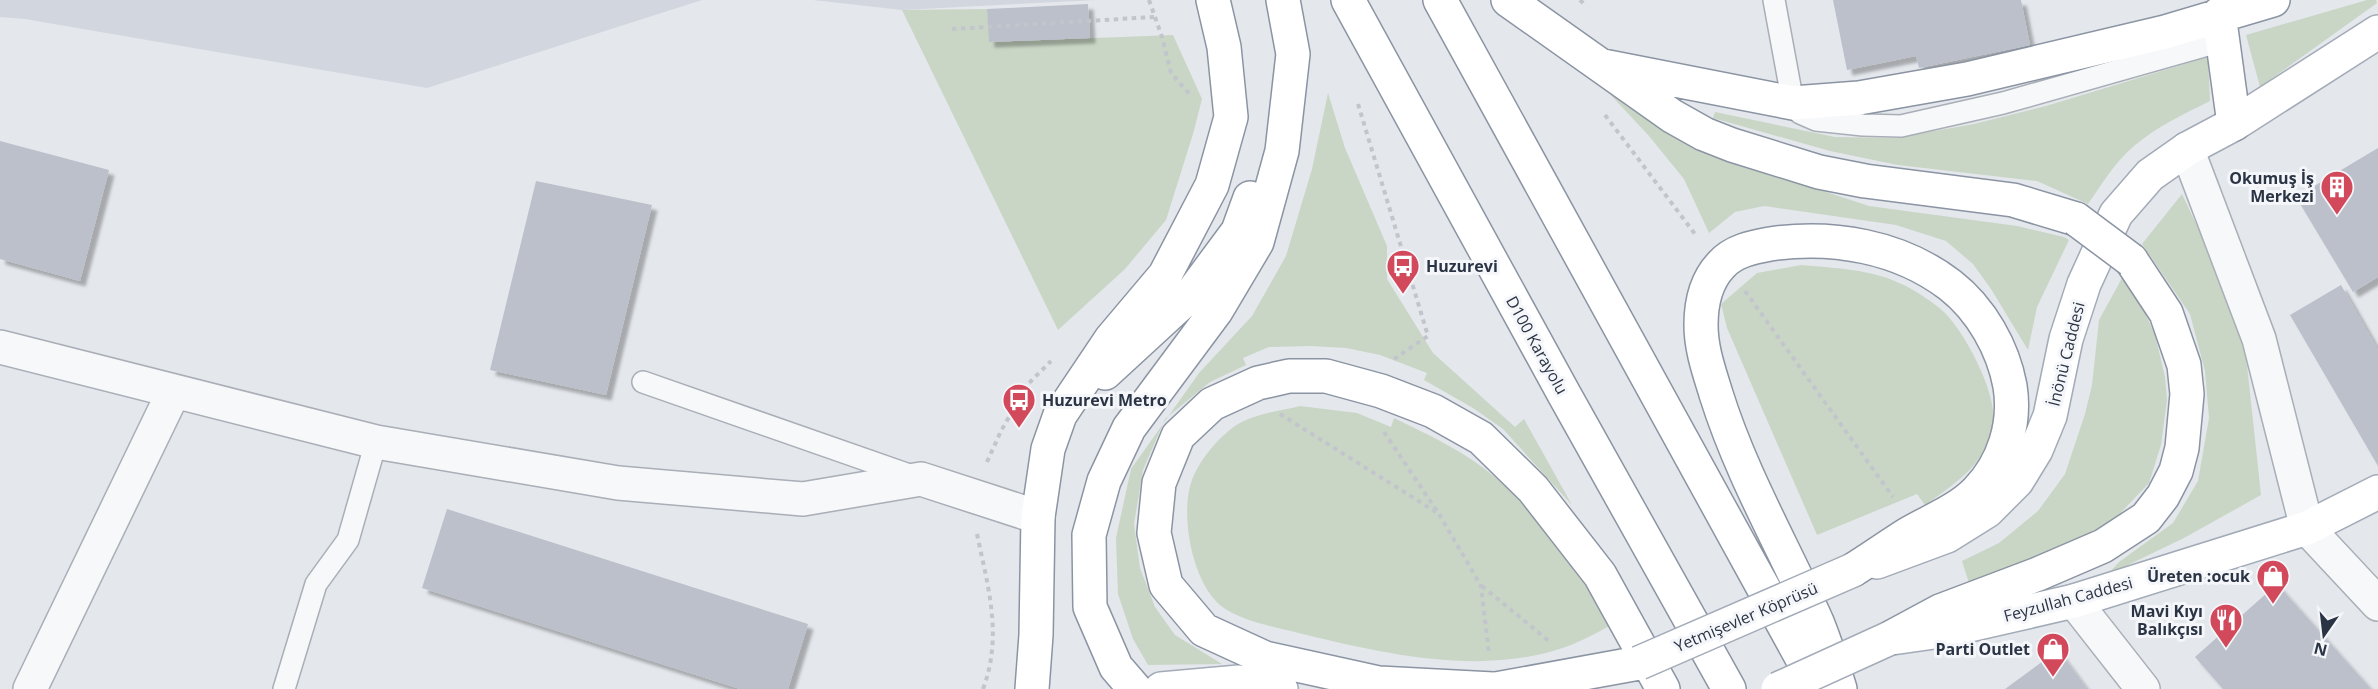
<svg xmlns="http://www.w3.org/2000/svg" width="2378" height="689" font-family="'Open Sans',sans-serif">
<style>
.built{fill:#d2d6de}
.green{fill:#c9d6c5}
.building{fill:#bbc0ca;filter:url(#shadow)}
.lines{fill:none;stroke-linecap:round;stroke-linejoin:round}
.service-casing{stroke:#a9aeb7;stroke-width:24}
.minor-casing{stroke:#a9aeb7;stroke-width:36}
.tertiary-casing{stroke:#a9aeb7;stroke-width:36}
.primary-casing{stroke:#a3abb8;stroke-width:36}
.trunk-casing{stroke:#8b94a3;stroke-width:36}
.path{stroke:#c2c5cb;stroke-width:4;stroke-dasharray:4.5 4.5;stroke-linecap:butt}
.service{stroke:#f7f8fa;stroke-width:21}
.minor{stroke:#f7f8fa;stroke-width:33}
.tertiary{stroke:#f7f8fa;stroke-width:33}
.primary{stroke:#fff;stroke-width:33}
.trunk{stroke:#fff;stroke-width:33}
.primary-bridge-casing{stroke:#a3abb8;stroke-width:36;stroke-linecap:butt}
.trunk-bridge-casing{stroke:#8b94a3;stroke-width:36;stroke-linecap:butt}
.primary-bridge{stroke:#fff;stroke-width:33}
.trunk-bridge{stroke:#fff;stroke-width:33}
.labels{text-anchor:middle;stroke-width:6;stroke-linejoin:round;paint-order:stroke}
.poi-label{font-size:16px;font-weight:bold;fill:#2b3445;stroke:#f4f6f9;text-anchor:end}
.street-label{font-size:16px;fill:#2b3445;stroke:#f4f6f9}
</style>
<defs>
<filter id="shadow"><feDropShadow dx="5.5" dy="5.5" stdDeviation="1.5" flood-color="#0004"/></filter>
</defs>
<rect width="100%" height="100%" fill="#e4e7ec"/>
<path class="built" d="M0,0H702L427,88L25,19L0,17Z
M813,0H1095L902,10Z"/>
<path class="green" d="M2367,0H2376L2377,3L2260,87L2246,35Z
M987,9L990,42L1173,35L1202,99L1193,134L1166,220L1125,269L1058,330L902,10Z
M2208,57L2210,101C2184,114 2156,127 2134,146C2115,162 2102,184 2088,204L2037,181L1898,165L1830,151L1713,118L1715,112L1835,137L1895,138L1974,124L2046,106Z
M1608,92L1728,160L1869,206L2017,226L2064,237L2069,240L2037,307L2028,350L1991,289L1973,264L1946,241L1896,225L1764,206L1735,212L1709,233L1684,179L1649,136Z
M1328,93L1345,148L1387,246V279L1433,353L1515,427L1524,419L1572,505L1503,429L1473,408L1424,380L1427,373L1380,355L1346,348L1310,346L1269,347L1243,358L1246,365L1210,382L1165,419L1143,470L1134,524L1140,568L1155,607L1175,635L1222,664L1148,665L1133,639L1118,594L1116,538L1131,469L1199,373L1252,316L1286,256L1312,169Z
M2182,194L2216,266L2246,356L2261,495L2184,538L2107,575L2119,562L2173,523L2198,481L2209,418L2205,371L2190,314L2142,244Z
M1801,265C1832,268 1871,269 1899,283C1912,288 1936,304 1945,313C1967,336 1999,396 1993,428C1986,464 1952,486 1925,505L1917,494L1817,535L1727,328L1721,304L1757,273Z
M2122,278L2140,302L2155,335L2165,377L2167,400L2161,445L2149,483L2112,522L2083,541L1969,583L1962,561L1999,543L2038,511L2065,474L2085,414L2092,385L2099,320Z
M1300,406L1357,413L1391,427L1394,418C1429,435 1466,452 1496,478C1543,519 1581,572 1616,623C1601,630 1586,639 1571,645C1487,677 1390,655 1307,635C1283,629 1244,622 1224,608C1193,587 1180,517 1191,483C1198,461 1217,439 1235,426C1253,414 1280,411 1300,406Z"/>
<path class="building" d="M1833,0H2021L2030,45L1919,68L1916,56L1847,70Z
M1088,4L1090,38L989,42L987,9Z
M0,141L109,170L80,281L0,259Z
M2378,148V277L2353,292L2296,197Z
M536,181L652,205L606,395L490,370Z
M2341,285L2378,350V466L2290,315Z
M447,509L808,624L788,689H740L422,588Z
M2277,584L2371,689H2223L2195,657Z
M2058,650L2087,689H2005Z"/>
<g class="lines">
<g class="service-casing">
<path id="service" d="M1774,0L1793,103L1800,113L1816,120L1863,125L1901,126L2003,103L2222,41
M643,382L915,477
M284,689L316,584L348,540L376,442"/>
</g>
<g class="minor-casing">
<path id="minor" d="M0,347L376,442L618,483L803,499L921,479L1038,517
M2074,601L2143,689
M30,689L174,391"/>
</g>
<g class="tertiary-casing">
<path id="tertiary" d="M2187,149L2259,339L2307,528L2378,604"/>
</g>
<g class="primary-casing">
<path id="primary" d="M1877,562L1947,536L1987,511L2017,481L2036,450L2050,416L2066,339L2084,284L2116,214L2150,175L2187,149L2234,124L2378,32
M1892,638L1948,630L2074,601L2307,528L2378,492
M1161,689L1239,682L1281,689"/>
</g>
<g class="trunk-casing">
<path id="trunk" d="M1348,0L1564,394L1729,689
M1440,0L1819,689
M1508,0L1672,116L1704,134L1732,145L1819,172L1865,181L2013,200L2076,219
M2219,14L2234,124
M1603,66L1793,103L1859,98L1967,79L2165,32L2273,0
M1105,373L1192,293L1238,231L1250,198
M1888,639L1940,611L2038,574L2103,546L2146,518L2163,496L2176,471L2182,448L2187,394L2184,365L2166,313L2131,260
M1032,689L1036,635L1038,517L1048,449L1060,415L1111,339L1165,275L1212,185L1231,117L1224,47L1213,0
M1135,689L1116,667L1090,607L1089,535L1104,481L1129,428L1216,311L1257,242L1282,151L1293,54L1283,0
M1493,689L1379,683L1265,658L1204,630L1166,585L1154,533L1159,483L1178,436L1212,404L1258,383L1289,376H1326L1381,391L1433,411L1481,438L1533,489L1600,575L1663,689
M1496,689L1639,663
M1840,689C1833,667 1826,644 1817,622C1783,546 1741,474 1716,394C1709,371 1701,349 1701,325C1701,304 1706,281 1721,265C1733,251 1753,247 1770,244C1832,235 1899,246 1950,285C1981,309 2003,348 2010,386C2016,424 2004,463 1977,491C1959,510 1930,521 1908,534C1889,546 1872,558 1853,570"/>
</g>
<path class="path" d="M1149,0L1162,37L1171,73L1192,97
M1580,0L1585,5
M952,29L1154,17
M1358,104L1428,336L1394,359
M1605,115L1695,234
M1745,291L1893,497
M1280,414L1436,512
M1384,432L1439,514L1481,586L1489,654
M987,462L1001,431L1028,384L1051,361
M977,534C988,587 1003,636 983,689
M1482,586L1550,642"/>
<use href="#service" class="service"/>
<use href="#minor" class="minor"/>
<use href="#tertiary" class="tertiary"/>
<use href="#primary" class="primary"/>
<use href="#trunk" class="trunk"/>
<g class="primary-bridge-casing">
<path id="primary-bridge" d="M1639,663L1853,570
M1778,689L1888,639"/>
</g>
<g class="trunk-bridge-casing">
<path id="trunk-bridge" d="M2076,219L2131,260"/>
</g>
<use href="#primary-bridge" class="primary-bridge"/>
<use href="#trunk-bridge" class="trunk-bridge"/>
</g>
<defs>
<g id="building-pin" transform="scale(1.725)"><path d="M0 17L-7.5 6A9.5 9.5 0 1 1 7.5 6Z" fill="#d1495b" stroke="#f4f6f9"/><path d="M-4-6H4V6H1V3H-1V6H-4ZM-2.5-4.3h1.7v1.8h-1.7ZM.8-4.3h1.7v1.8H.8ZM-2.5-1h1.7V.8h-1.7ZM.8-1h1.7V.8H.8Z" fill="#fff"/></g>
<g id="bus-pin" transform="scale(1.725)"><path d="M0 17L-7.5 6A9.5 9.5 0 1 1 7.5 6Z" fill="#d1495b" stroke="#f4f6f9"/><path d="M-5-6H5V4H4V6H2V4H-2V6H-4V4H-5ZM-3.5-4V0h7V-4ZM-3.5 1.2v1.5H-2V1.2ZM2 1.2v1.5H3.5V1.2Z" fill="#fff"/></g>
<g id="shop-pin" transform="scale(1.725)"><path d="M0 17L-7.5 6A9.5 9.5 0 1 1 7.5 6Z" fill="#d1495b" stroke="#f4f6f9"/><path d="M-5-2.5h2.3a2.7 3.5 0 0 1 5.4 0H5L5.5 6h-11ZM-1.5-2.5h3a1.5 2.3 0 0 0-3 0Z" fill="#fff"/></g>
<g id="restaurant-pin" transform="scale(1.725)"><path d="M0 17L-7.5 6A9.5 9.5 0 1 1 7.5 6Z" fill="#d1495b" stroke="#f4f6f9"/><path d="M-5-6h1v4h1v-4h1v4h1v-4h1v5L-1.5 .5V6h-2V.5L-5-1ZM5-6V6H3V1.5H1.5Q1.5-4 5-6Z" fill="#fff"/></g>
</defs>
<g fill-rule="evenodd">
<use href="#building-pin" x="2337" y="187"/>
<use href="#bus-pin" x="1403" y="266"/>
<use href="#bus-pin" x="1019" y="400"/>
<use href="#shop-pin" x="2273" y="576"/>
<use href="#restaurant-pin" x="2226" y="620"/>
<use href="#shop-pin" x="2053" y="649"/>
</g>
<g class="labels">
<g class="poi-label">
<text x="2314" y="184">Okumuş İş<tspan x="2314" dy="18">Merkezi</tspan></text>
<text x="1426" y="272" text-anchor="start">Huzurevi</text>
<text x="1042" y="406" text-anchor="start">Huzurevi Metro</text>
<text x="2250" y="582">Üreten :ocuk</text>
<text x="2203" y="617">Mavi Kıyı<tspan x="2203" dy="18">Balıkçısı</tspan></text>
<text x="2030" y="655">Parti Outlet</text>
</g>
<g class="street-label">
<text transform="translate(1537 345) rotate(61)" y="6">D100 Karayolu</text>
<text transform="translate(2066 354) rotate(-76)" y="6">İnönü Caddesi</text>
<text transform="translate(2068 599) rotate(-15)" y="6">Feyzullah Caddesi</text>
<text transform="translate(1746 617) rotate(-23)" y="6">Yetmişevler Köprüsü</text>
</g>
</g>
<g transform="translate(2324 635) rotate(194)" stroke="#f4f6f9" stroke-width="4.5" paint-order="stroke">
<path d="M0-4.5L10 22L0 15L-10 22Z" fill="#2b3445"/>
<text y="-9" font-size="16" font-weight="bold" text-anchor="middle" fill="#2b3445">N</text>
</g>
</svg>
